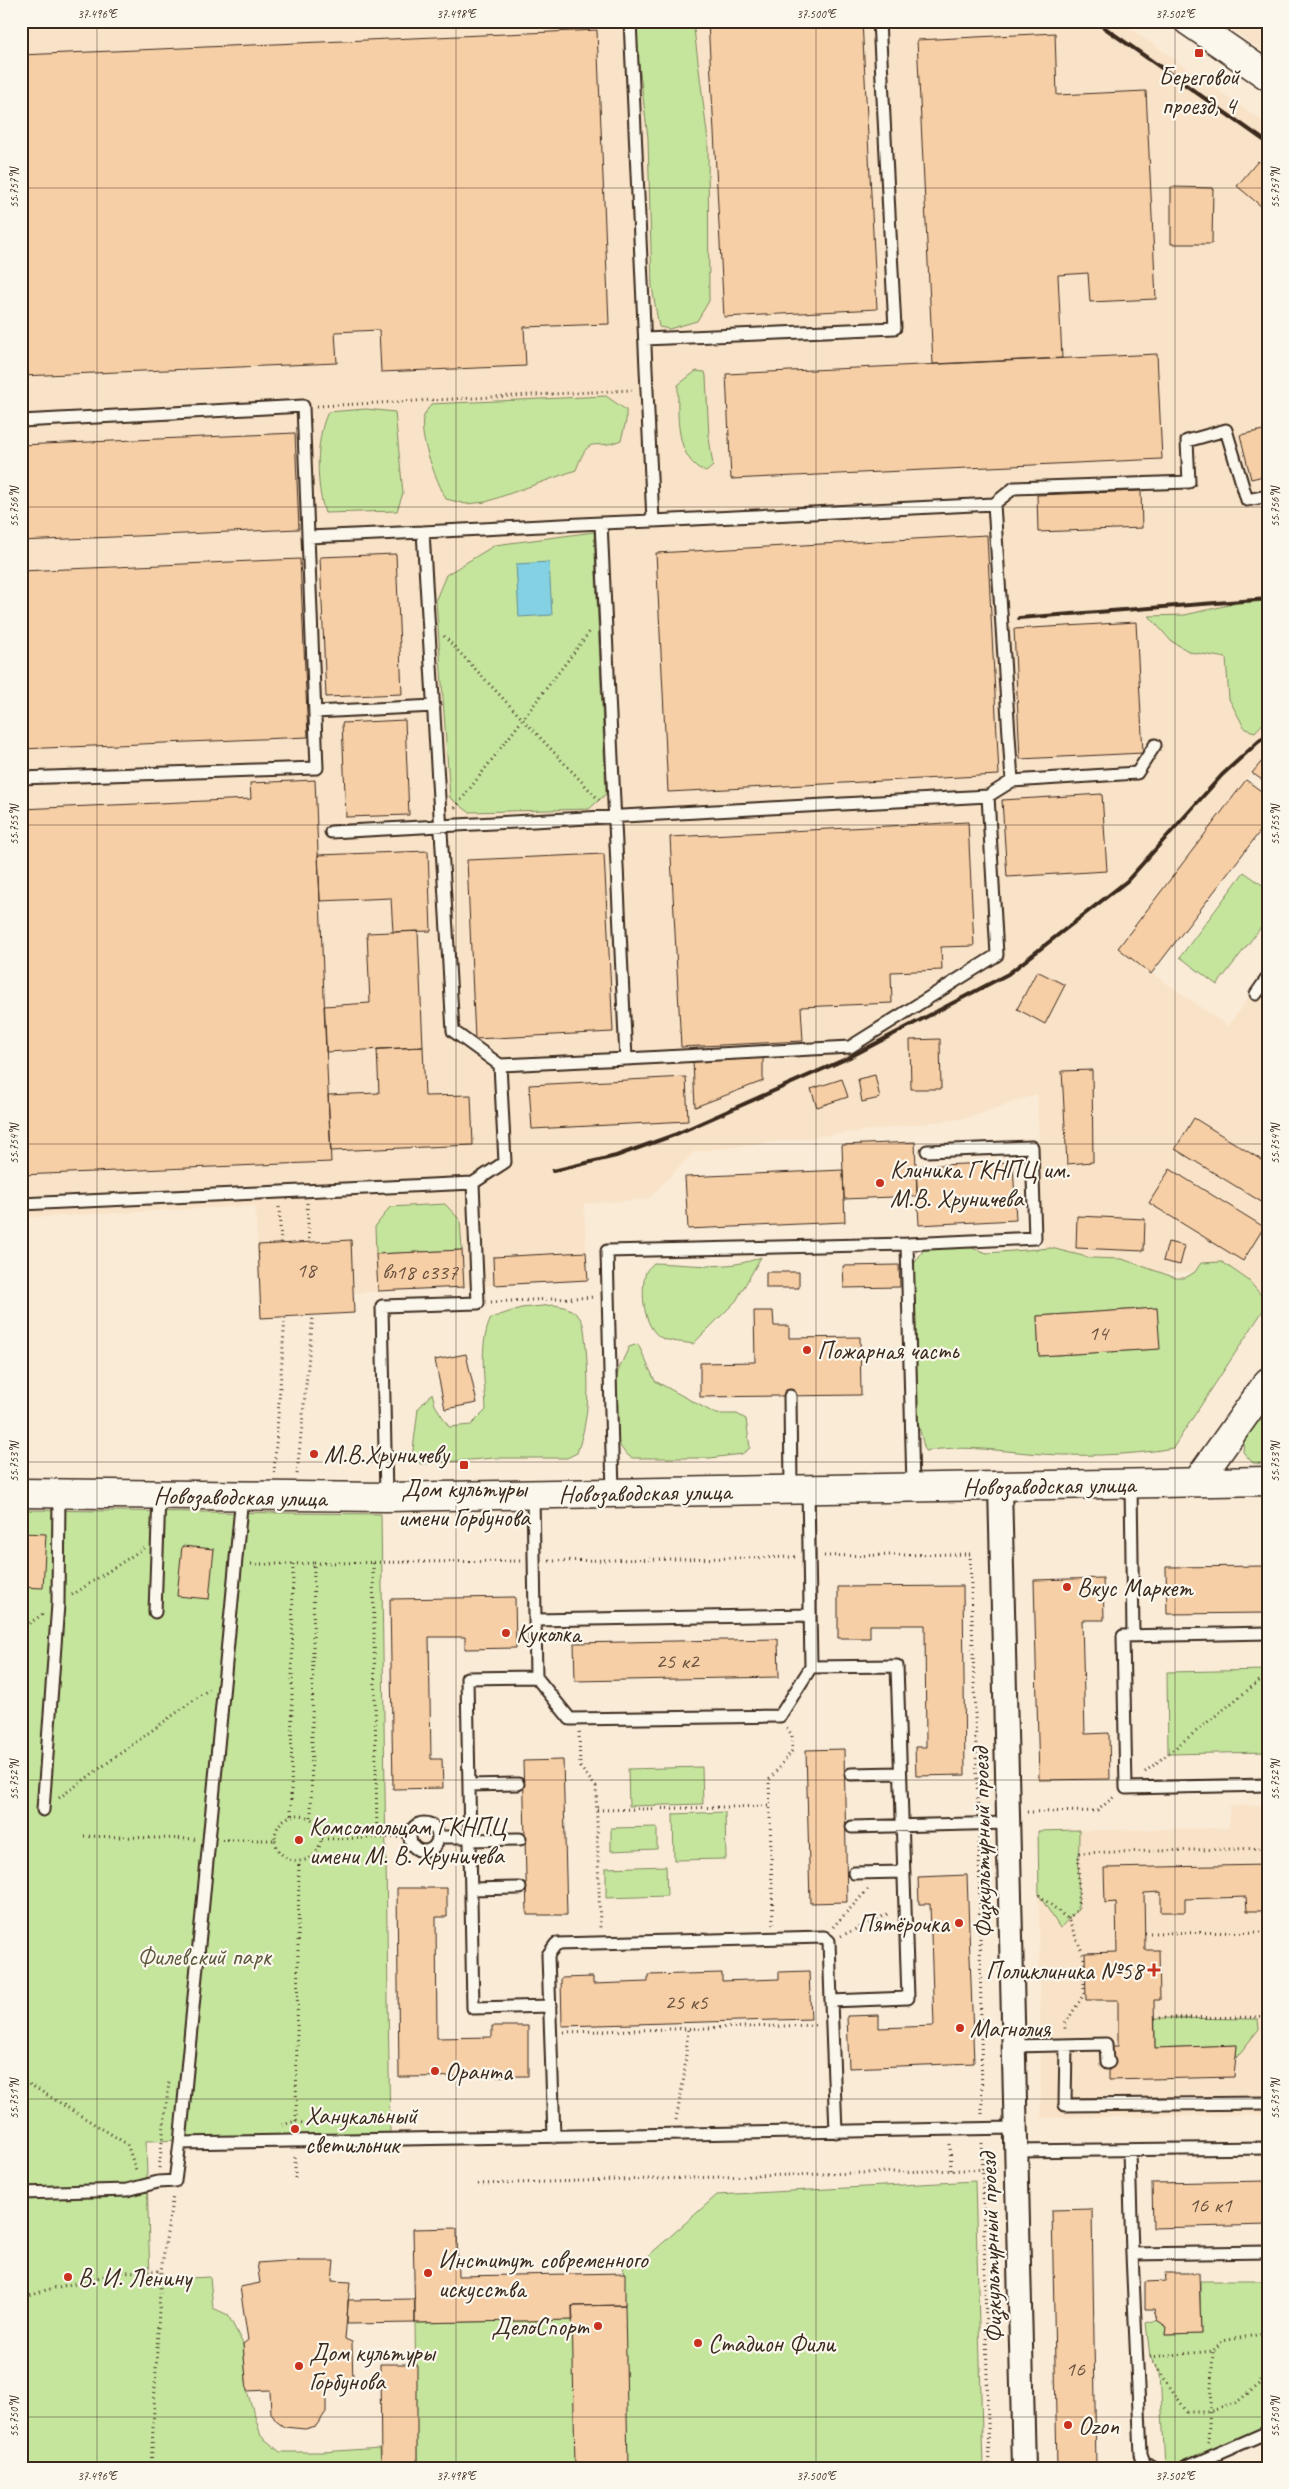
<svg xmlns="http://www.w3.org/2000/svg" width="1289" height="2489" font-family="Caveat,sans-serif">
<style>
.built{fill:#f9e3c8}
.green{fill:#c5e59d;stroke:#80885e;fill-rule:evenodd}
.water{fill:#84d1e3;stroke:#678e94}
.building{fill:#f7cfa6;stroke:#3b2a1e}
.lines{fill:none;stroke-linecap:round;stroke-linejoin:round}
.service-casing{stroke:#3b2a1e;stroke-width:15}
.minor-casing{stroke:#3b2a1e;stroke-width:26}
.tertiary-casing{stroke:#3b2a1e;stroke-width:31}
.path{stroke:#3b2a1e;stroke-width:3;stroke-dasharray:1 4;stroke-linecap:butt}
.service{stroke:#fbf7ec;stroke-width:11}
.minor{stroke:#fbf7ec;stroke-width:22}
.tertiary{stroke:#fbf7ec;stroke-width:28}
.rail{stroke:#3b2a1e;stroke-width:4}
.ticks{fill:none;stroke:#3b2a1e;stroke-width:1;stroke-opacity:0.45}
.poi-dot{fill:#c8321e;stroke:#fbf7ec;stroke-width:2}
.labels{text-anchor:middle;stroke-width:4.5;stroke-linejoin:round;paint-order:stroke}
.number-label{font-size:22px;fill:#6a5340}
.poi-label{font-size:25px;fill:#3b2a1e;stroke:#fbf7ec;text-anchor:start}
.street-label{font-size:25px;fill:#3b2a1e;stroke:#fbf7ec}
.park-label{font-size:25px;fill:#5e593e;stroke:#fbf7ec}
.neatline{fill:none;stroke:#3b2a1e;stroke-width:2}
.ticks-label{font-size:12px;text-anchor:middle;fill:#3b2a1e}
</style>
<rect width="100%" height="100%" fill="#faebd7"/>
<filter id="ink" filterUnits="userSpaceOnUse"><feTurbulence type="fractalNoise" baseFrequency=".02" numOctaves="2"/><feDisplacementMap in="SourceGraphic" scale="10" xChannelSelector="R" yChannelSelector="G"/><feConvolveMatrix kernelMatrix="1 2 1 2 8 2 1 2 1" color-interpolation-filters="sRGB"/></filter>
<g filter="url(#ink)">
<path class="built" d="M21,21H1120L1268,125V784L1252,773L1246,780L1268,796V821L1152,973L1228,1026L1268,969V1313L1209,1272L1044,1276L1037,1094L968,1118L694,1152L648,1199L584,1204L588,1280L354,1293V1313L261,1318L255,1206L21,1218Z
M1219,21H1268V55Z
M1268,1805V2115L1041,2118L1038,1831L1229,1828V1806Z"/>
<path class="green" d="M636,21H693L708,141L709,301L697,321L669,329L659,327L652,287L648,138L635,32Z
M696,371L705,372L706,376L709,437L713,466L706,472C674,459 678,414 678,385Z
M606,396L626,410V421L621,440C592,453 591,430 576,470L486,502L466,504L446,499C437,481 419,439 423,419C424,414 428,409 431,404Z
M366,409L395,412L403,493L397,511L325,513C316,486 315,439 328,412Z
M594,532L606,794L589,809L469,812L450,798L436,599L446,575L495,545Z
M1268,601V718L1255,732L1245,729L1229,699L1226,658L1190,652L1171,641L1149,616L1185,615L1237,603Z
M1244,872L1268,889V918L1217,985L1180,957Z
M445,1204L460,1220L462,1250L376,1254L375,1227L390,1207Z
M926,1246H966L987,1253L1051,1248L1091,1258L1122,1259L1176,1278H1185L1195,1272L1201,1263L1222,1262L1248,1280L1268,1303L1173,1448C1130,1456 1072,1457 1028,1453C993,1450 960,1445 925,1451L915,1410L914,1264ZM1157,1308L1159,1349L1039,1356L1037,1316Z
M761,1257L736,1301L693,1344C684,1342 670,1342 662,1338C643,1329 640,1290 646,1272C647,1269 651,1266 654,1263C687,1264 729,1271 761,1257Z
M553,1305C564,1306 573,1309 580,1318C585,1324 585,1340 586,1348C589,1387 590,1416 577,1453L567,1458H493L421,1464L412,1458L418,1409L432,1393L435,1405L449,1427L471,1425L486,1410C485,1381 478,1345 491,1318L521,1308Z
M638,1344L655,1381L716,1414H737L746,1419L750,1448L742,1454L710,1458H632C609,1445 611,1407 615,1383C617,1371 624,1358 629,1347Z
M1257,1414L1268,1415V1464L1253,1463L1243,1452L1245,1432Z
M21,1510L381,1514L390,2136L146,2141L150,2280L210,2277L213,2308L228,2315L243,2344L247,2391L261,2436L280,2452H322L380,2448L381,2466H417L415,2323L572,2320V2306L625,2305L623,2258L647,2257L717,2195L975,2181L983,2468H21Z
M1268,1670V1752L1168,1754L1167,1672Z
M702,1767L703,1804L629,1806L628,1769Z
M725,1812L726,1859L674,1860L673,1814Z
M657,1827V1849L611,1851V1828Z
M1079,1830L1078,1909L1060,1928L1039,1895L1038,1831Z
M666,1866L667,1896L606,1898V1868Z
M1155,2018L1258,2019L1259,2029L1236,2058L1237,2045L1155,2048Z
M1200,2281H1268V2432L1185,2468H1165L1160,2373L1150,2357L1146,2323L1157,2320L1167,2327L1166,2335L1201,2334Z"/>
<path class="water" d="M549,562L552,615L519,617L516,564Z"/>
<path class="building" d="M708,21H862L877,309L724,317Z
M597,30L609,324L524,327L526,366L381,372L379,330L335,332L337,363L21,376V55Z
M1055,33L1057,95L1146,91L1156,299L1090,302L1088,273L1058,275L1062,358L933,364L917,40Z
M1258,161L1268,169V212L1237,186Z
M1171,187L1213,188L1212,244H1171Z
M1157,354L1162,459L731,479L726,374Z
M1268,429V475L1251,479L1240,435Z
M295,433L299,529L21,541V445Z
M1141,491L1142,528L1038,532L1037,495Z
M987,535L999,775L668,792L656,553Z
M396,554L402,694L326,697L320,557Z
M300,559L308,737L21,749V571Z
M1136,622L1143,753L1020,759L1014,629Z
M405,720L409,815L346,817L342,723Z
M1268,754V784L1252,773Z
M315,780L331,1162L21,1175V809L251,799L250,783Z
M1246,780L1268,796V821L1151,974L1118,948Z
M1102,794L1107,871L1007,877L1002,800Z
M968,822L974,946L941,947L942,970L891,972L892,1003L801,1007L803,1041L681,1047L670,837Z
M428,851L431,931L393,932L391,898L320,901L318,855Z
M604,854L613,1032L475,1039L467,860Z
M418,931L423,1047L326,1052L324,1006L370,1003L367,933Z
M1037,971L1065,985L1045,1024L1017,1009Z
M940,1039L941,1089H911L910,1040Z
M423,1047L425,1096L471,1095L473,1145L331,1151L328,1095L379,1093L377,1049Z
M763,1058V1081L695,1107L693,1062Z
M1092,1070L1093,1162L1067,1164L1062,1071Z
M875,1075L880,1098L862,1102L858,1079Z
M686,1077L688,1121L532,1129L529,1085Z
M842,1079L848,1097L817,1107L811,1089Z
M1194,1118L1268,1164V1206L1175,1149Z
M915,1142L917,1196L844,1199L842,1145Z
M1013,1162L1016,1220L919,1225L916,1166Z
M1170,1169L1264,1227L1243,1261L1149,1203Z
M843,1170L845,1222L688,1229L685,1177Z
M1077,1216L1145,1219L1144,1251L1076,1248Z
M351,1240L354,1313L261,1318L258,1245Z
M1168,1242L1185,1246L1180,1265L1163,1261Z
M462,1250L464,1287L378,1291L376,1254Z
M586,1252L588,1280L494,1285L493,1257Z
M899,1265L900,1287L844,1288L843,1266Z
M766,1272H799V1288H766Z
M1157,1308L1160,1349L1039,1356L1037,1316Z
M754,1311H773L774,1326H789V1338L860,1337L861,1395L700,1397V1363L755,1362Z
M466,1354L477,1403L445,1409L435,1360Z
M21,1533L46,1534L43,1588L21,1587Z
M182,1546L214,1549L209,1599L177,1596Z
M1268,1566V1613L1167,1614L1166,1567Z
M1103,1578L1104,1620H1082L1085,1734L1109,1733L1110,1779L1039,1780L1034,1580Z
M963,1586L965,1775L916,1776L915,1747H926L925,1625H870V1638H838V1587Z
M515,1597L516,1648L465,1649V1637H429L431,1759H442L443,1788L393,1789L390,1599Z
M778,1639L779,1677L575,1681L574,1643Z
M844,1749L847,1902L810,1903L806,1750Z
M563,1760L567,1915H527L523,1761Z
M1268,1865V1911H1247L1246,1897L1185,1899V1912H1161V1892L1144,1893L1145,1950H1159L1160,2000H1154L1155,2048L1237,2045L1234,2077L1109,2080V2046H1118V2000H1086L1085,1953L1117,1952L1116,1902L1105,1903L1104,1868Z
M967,1875L974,2063L849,2068L847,2016L879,2015V2028L934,2026L930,1904H919L918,1877Z
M397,1888H447V1917H436L437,2038L492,2037V2026H528V2076L399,2077Z
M809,1971L811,2019L562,2026L561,1978L593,1977V1984L648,1982V1975L722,1973V1981L779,1979V1972Z
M1268,2181V2225L1153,2228L1152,2183Z
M1092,2209L1096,2468H1057L1052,2210Z
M457,2228L458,2276L625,2273V2305L572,2306L573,2320L415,2323L413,2229Z
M285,2261H334L332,2281L350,2282L345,2339L352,2342L353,2387L326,2388V2412L316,2426L305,2429L284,2427L276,2421L271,2413L270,2390L247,2391L243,2344L248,2340L240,2287L260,2283L257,2263Z
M1165,2273H1199L1201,2334L1166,2335L1167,2327L1157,2320L1154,2309H1145V2282L1166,2281Z
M415,2299V2323L347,2324L348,2300Z
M625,2305L628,2468H575L572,2306Z
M380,2364H417V2466H381Z"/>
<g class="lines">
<g class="service-casing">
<path id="service" d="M645,339L895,328L879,21
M21,421L303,406L317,768L21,778
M994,504L1014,488L1189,482L1187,441L1226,430L1247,500L1268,496
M653,521L994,504L1012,781L1137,773L1155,745
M308,537L423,532
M315,712L434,706
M988,796L1012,781
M331,832L988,796L997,955L850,1047L626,1059
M1256,994L1268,977
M500,1065L453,1031L423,532L601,523
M21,1204L473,1183L505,1162L500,1065L626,1059L601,523L653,521L630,21
M907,1244L1035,1238L1032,1147L927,1151
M790,1396L791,1489
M1131,1484L1133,1635
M808,1489L811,1667L897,1666L908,1998L831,2001L836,2132
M613,1493L607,1251L907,1244L913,1487
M533,1494L536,1677L467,1678L473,2008L550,2006
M386,1497L382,1306L478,1303L473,1183
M155,1612L159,1495
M535,1620L810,1615
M1268,1633L1123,1636L1126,1788L1268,1785
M536,1677L570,1719L780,1716L811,1667
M851,1774L900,1773
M469,1785L518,1784
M43,1810L58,1604L59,1495
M410 1837a14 14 0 1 1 28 0a14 14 0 1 1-28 0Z
M852,1827L1008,1823
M439,1837H470
M470,1840L520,1839
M854,1873L904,1872
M471,1889L520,1888
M1066,2045L1065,2105L1268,2103
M1013,2046L1106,2044L1107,2063L1109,2062
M554,2137L548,1955L556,1944L824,1937L829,1941L831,2001
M180,2143L1014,2128
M1129,2150L1132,2254
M1015,2151L1268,2148
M21,2193L127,2190L158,2182L175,2181L180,2143L242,1496
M1154,2468L1144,2462L1141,2454L1132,2254L1268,2252
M1185,2468L1268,2432"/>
</g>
<g class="minor-casing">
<path id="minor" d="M1000,1487L1024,2468"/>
</g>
<g class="tertiary-casing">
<path id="tertiary" d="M1188,21L1268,76
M1197,1482L1268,1382
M21,1493L386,1497L1268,1481"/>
</g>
<path class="path" d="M317,406L632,390
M444,636L599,800
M455,808L591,630
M307,1203L309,1242
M279,1207L281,1244
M491,1302L595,1297
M274,1473L285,1317
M297,1474L313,1316
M824,1556L970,1554L978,1810
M549,1561L795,1557
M314,1563L520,1561
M373,1563L377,1837
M251,1564H293
M72,1595L144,1548
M21,1629L43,1614
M579,1732L580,1767L596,1787L600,1928
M1145,1772L1268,1674
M21,1794L24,1808
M59,1798L209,1689
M597,1810L770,1806
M1027,1812L1097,1811L1115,1796
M275 1838a23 23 0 1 1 46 0a23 23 0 1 1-46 0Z
M291,1815L293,1564L314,1563L311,1818
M84,1836L196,1839
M21,1838L22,1837
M979,1838L982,2115
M322,1839L410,1837
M222,1840H274
M1039,1895L1068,1919L1084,1956V1994L1065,2024V2032
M1068,1919L1078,1909L1079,1853L1268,1848
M773,1924L769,1780L792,1751V1735L786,1727
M833,1927L869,1888
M1145,1933L1268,1932
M841,1936L890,1913
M1155,2018L1268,2017
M564,2032L817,2025
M21,2079L127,2144L137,2173
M676,2120L684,2077L688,2029
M296,2121L299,1861
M282,2125L296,2121L309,2125
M982,2143L989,2468
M950,2144L951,2171
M159,2168L169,2082
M295,2178V2156
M478,2184L998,2169
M298,2261V2257
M21,2299L46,2290L122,2272L161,2271
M1150,2357L1213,2351L1222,2341L1268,2333
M1153,2362L1187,2412H1209L1237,2402L1260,2384L1268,2356
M1208,2443L1213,2351
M151,2468L161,2271L173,2195"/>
<use href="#service" class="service"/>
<use href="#minor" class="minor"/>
<use href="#tertiary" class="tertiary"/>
<path class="rail" d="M1095,21L1268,143
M1019,618L1268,599
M553,1171L616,1156L674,1135L848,1058L1008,974L1127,881L1222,775L1268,733"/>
</g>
</g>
<path class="ticks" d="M97,21V2468M456,21V2468M816,21V2468M1175,21V2468M21,188H1268M21,507H1268M21,825H1268M21,1144H1268M21,1462H1268M21,1780H1268M21,2099H1268M21,2417H1268"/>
<g class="poi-dot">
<rect x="1194" y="48" width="10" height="10" rx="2.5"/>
<circle cx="880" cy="1183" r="5"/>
<circle cx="807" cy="1350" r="5"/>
<circle cx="314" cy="1454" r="5"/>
<rect x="459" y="1460" width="10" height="10" rx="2.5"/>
<circle cx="1067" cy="1587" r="5"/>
<circle cx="506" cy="1633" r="5"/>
<circle cx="299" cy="1840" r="5"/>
<circle cx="959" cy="1923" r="5"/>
<path d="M1151.5 1962.5h5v5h5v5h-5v5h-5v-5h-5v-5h5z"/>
<circle cx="960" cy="2028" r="5"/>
<circle cx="435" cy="2071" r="5"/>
<circle cx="295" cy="2129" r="5"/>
<circle cx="428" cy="2273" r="5"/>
<circle cx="68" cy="2277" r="5"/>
<circle cx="598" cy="2326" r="5"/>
<circle cx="698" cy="2343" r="5"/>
<circle cx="299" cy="2366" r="5"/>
<circle cx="1068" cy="2425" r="5"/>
</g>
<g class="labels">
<g class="number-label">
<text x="306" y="1277">18</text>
<text x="420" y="1279">вл18 с337</text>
<text x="1098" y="1340">14</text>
<text x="677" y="1668">25 к2</text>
<text x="686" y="2009">25 к5</text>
<text x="1210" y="2212">16 к1</text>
<text x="1075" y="2376">16</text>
</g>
<g class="poi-label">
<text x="1199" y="85" text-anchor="middle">Береговой<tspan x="1199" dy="29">проезд, 4</tspan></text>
<text x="890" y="1178">Клиника ГКНПЦ им.<tspan x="890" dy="29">М.В. Хруничева</tspan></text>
<text x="817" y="1359">Пожарная часть</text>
<text x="324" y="1463">М.В.Хруничеву</text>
<text x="464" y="1497" text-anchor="middle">Дом культуры<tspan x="464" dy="29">имени Горбунова</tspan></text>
<text x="1077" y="1596">Вкус Маркет</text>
<text x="516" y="1642">Куколка</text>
<text x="309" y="1835">Комсомольцам ГКНПЦ<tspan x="309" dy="29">имени М. В. Хруничева</tspan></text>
<text x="949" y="1932" text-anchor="end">Пятёрочка</text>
<text x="1143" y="1979" text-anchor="end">Поликлиника №58</text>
<text x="970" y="2037">Магнолия</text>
<text x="445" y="2080">Оранта</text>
<text x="305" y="2124">Ханукальный<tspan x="305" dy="29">светильник</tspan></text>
<text x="438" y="2268">Институт современного<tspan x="438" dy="29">искусства</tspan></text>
<text x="78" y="2286">В. И. Ленину</text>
<text x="588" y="2335" text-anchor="end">ДелоСпорт</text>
<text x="708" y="2352">Стадион Фили</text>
<text x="309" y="2361">Дом культуры<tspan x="309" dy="29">Горбунова</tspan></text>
<text x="1078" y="2434">Ozon</text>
</g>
<g class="street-label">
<text transform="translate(1049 1485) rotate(-1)" y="9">Новозаводская улица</text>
<text transform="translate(645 1492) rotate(-1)" y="9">Новозаводская улица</text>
<text transform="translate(240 1496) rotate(1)" y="9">Новозаводская улица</text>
<text transform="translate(981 1843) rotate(-91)" y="9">Физкультурный проезд</text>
<text transform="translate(990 2248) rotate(-92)" y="9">Физкультурный проезд</text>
</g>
<g class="park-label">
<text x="204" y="1965">Филевский парк</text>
</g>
</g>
<rect width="1289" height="2489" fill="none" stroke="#fbf7ec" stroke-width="55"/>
<rect x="28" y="28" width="1234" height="2434" class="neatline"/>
<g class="ticks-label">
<text x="97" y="18">37.496°E</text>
<text x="456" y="18">37.498°E</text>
<text x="816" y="18">37.500°E</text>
<text x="1175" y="18">37.502°E</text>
<text transform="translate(14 188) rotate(-90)" y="4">55.757°N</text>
<text transform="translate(1275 188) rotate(-90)" y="4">55.757°N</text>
<text transform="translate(14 507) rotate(-90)" y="4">55.756°N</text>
<text transform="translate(1275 507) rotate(-90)" y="4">55.756°N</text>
<text transform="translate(14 825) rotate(-90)" y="4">55.755°N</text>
<text transform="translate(1275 825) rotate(-90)" y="4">55.755°N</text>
<text transform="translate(14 1144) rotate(-90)" y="4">55.754°N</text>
<text transform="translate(1275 1144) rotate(-90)" y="4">55.754°N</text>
<text transform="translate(14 1462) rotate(-90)" y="4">55.753°N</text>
<text transform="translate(1275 1462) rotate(-90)" y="4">55.753°N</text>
<text transform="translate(14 1780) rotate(-90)" y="4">55.752°N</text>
<text transform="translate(1275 1780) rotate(-90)" y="4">55.752°N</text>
<text transform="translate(14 2099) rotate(-90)" y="4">55.751°N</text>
<text transform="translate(1275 2099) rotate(-90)" y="4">55.751°N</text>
<text transform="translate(14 2417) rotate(-90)" y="4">55.750°N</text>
<text transform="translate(1275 2417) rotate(-90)" y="4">55.750°N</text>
<text x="97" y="2480">37.496°E</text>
<text x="456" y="2480">37.498°E</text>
<text x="816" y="2480">37.500°E</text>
<text x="1175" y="2480">37.502°E</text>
</g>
</svg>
